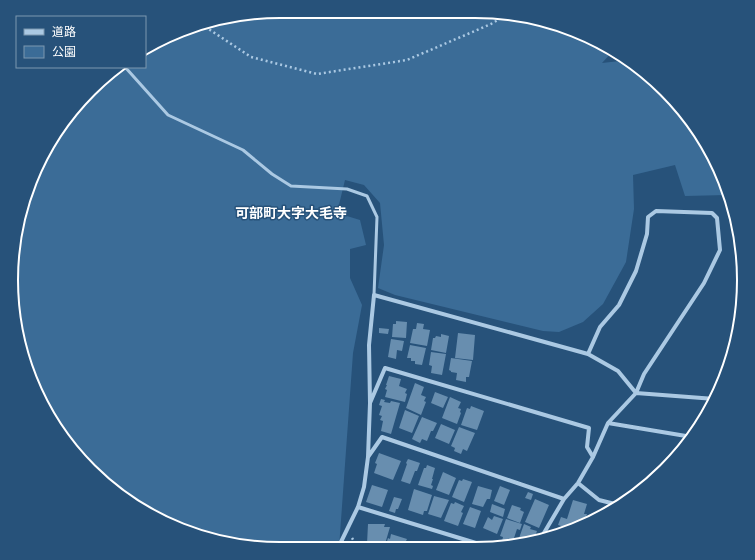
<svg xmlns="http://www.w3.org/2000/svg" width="755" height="560" font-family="Signika,'Noto Sans JP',sans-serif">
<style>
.green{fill:#3b6c97}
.building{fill:#688eaf}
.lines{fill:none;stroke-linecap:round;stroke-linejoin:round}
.path{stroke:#abc9e3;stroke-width:2.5;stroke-dasharray:2 3;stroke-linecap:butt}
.lane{stroke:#abc9e3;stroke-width:3}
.street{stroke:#abc9e3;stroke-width:4}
.labels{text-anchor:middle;stroke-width:3;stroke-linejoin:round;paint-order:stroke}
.quarter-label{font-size:14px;font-weight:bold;fill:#fff;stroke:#27527a}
.rim{fill:none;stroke:#fff;stroke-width:2}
</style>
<rect width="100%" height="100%" fill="#27527a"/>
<path class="green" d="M280,11L492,12L544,20L613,51L602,63L629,60L689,116L716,161L728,193L726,195L685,196L675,165L633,175L634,209L626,262L603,304L583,322L559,332L543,331L395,295L378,288L384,245L380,203L364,185L345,180L337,213L360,220L366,245L350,249V278L362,305L353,353L339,548H262L210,540L146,513L102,482L66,444L25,367L12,298L16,228L39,161L90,90L119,67H145V47L210,20Z"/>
<path class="building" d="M396,321L407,322L406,338L392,337L393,324H396Z
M417,323L424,324L423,329L430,330L427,346L410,343L413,329H416Z
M379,328L389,329L388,334L379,333Z
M458,333L475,335L473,360L455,358Z
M441,334L449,336L446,353L431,350L433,338H435L436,336L441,337Z
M391,339L404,341L402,351L397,350L396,359L388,357Z
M410,345L426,348L422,365L415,364V361H411V358H407Z
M431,352L446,354L442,375L431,373L432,366L429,365Z
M451,358L472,361L469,377H466V382L456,380L457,373L451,372V371L449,370Z
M389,376L401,379L399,386L407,389L405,393L407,394L405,402L385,397L387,390L385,389L387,385H386Z
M415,383L424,387L421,395L426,397L424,401L426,402L421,415L406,408Z
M435,392L448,397L443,408L431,403Z
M450,397L461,402L458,408L461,409L460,412L461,413L457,424L442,418Z
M381,399L385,400L384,402L390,403L391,401L400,403L391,434L381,431L383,421L380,420L382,416L379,415L382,406L379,405Z
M471,406L484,411L477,430L461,425L467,408L470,409Z
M405,410L419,416L412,433L399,428Z
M422,417L437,423L433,431H431L427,441L422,439L420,443L412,439Z
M441,424L455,430L449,444L435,438Z
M459,427L475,433L467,451L463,449L461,454L454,451L455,448L451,446Z
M379,453L401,461L393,480L374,473L377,464L375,463Z
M408,459L420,463L417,471H415L410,484L401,481L407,464L406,463Z
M427,465L435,468L432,479H433L431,485L433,486L432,489L418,485L424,468H426Z
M443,472L456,478L449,495L436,490Z
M463,479L472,482L464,502L452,497L459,480L462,481Z
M372,485L388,490L382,507L366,502Z
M478,486L492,490L490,499H487L483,507L472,504Z
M500,486L510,490L504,505L494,501Z
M414,489L432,495L427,511H424L423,515L408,510Z
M528,492L533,494L531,500L525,498Z
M434,496L449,500L441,518L428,514Z
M394,497L402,499L398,509H396L395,513L389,511Z
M535,499L549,505L539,528L525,522Z
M573,500L587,504L584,514H587L583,526L573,530L558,525L561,517L567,519Z
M455,502L464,506L461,512L463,513L458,526L444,521L451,503L454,504Z
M492,504L505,509L503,517L490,512Z
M512,505L521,508L520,510L524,512L520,523L507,518Z
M470,507L481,511L475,528L463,524Z
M494,516L503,519L497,534L483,528L488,517L492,520Z
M506,519L522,524L520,530L517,529L512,544L502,541L503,537L500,536Z
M368,524H385L384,527H390L385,544H381V546L367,544Z
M524,524L531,527L530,529L537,531L534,539L531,538L530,541L523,543L518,541Z
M555,529L565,532L553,535Z
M391,534L407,539L403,547L385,548L388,538L390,539Z
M413,543L426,547H409L410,544H413Z"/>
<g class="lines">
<path class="path" d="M201,24L251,57L317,74L407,60L491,24L508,14
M352,538L358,548"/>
<path class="lane" d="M125,67L168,115L243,150L272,174L291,186L347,189L367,196L377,217L374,295"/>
<path class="street" d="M588,354L600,327L619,305L636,271L647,234L648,217L656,211L712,213L717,218L720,250L704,283L644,374L636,393
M370,403L369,345L374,295L588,354L618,371L636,393L715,399
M608,423L692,437
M368,457L370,403L385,368L589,428L587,447L593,457
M578,483L599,500L619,505
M358,507L489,547
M541,538L564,499L578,483L593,457L608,423L636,393
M338,548L358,507L364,487L368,457L382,437L564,499"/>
</g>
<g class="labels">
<g class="quarter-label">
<text x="291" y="218">可部町大字大毛寺</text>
</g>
</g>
<path d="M0 0H755V560H0ZM280 18H475A262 262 0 0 1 737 280V280A262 262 0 0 1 475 542H280A262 262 0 0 1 18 280V280A262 262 0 0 1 280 18Z" fill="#27527a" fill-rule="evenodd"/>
<path class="rim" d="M280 18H475A262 262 0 0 1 737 280V280A262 262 0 0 1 475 542H280A262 262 0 0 1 18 280V280A262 262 0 0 1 280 18Z"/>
<rect x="16" y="16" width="130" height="52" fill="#27527a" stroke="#7d97af"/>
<rect x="24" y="29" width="20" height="6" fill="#abc9e3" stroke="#7d97af"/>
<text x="52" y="36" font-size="12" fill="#ffffff">道路</text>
<rect x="24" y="46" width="20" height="12" fill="#3b6c97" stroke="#7d97af"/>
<text x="52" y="56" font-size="12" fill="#ffffff">公園</text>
</svg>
